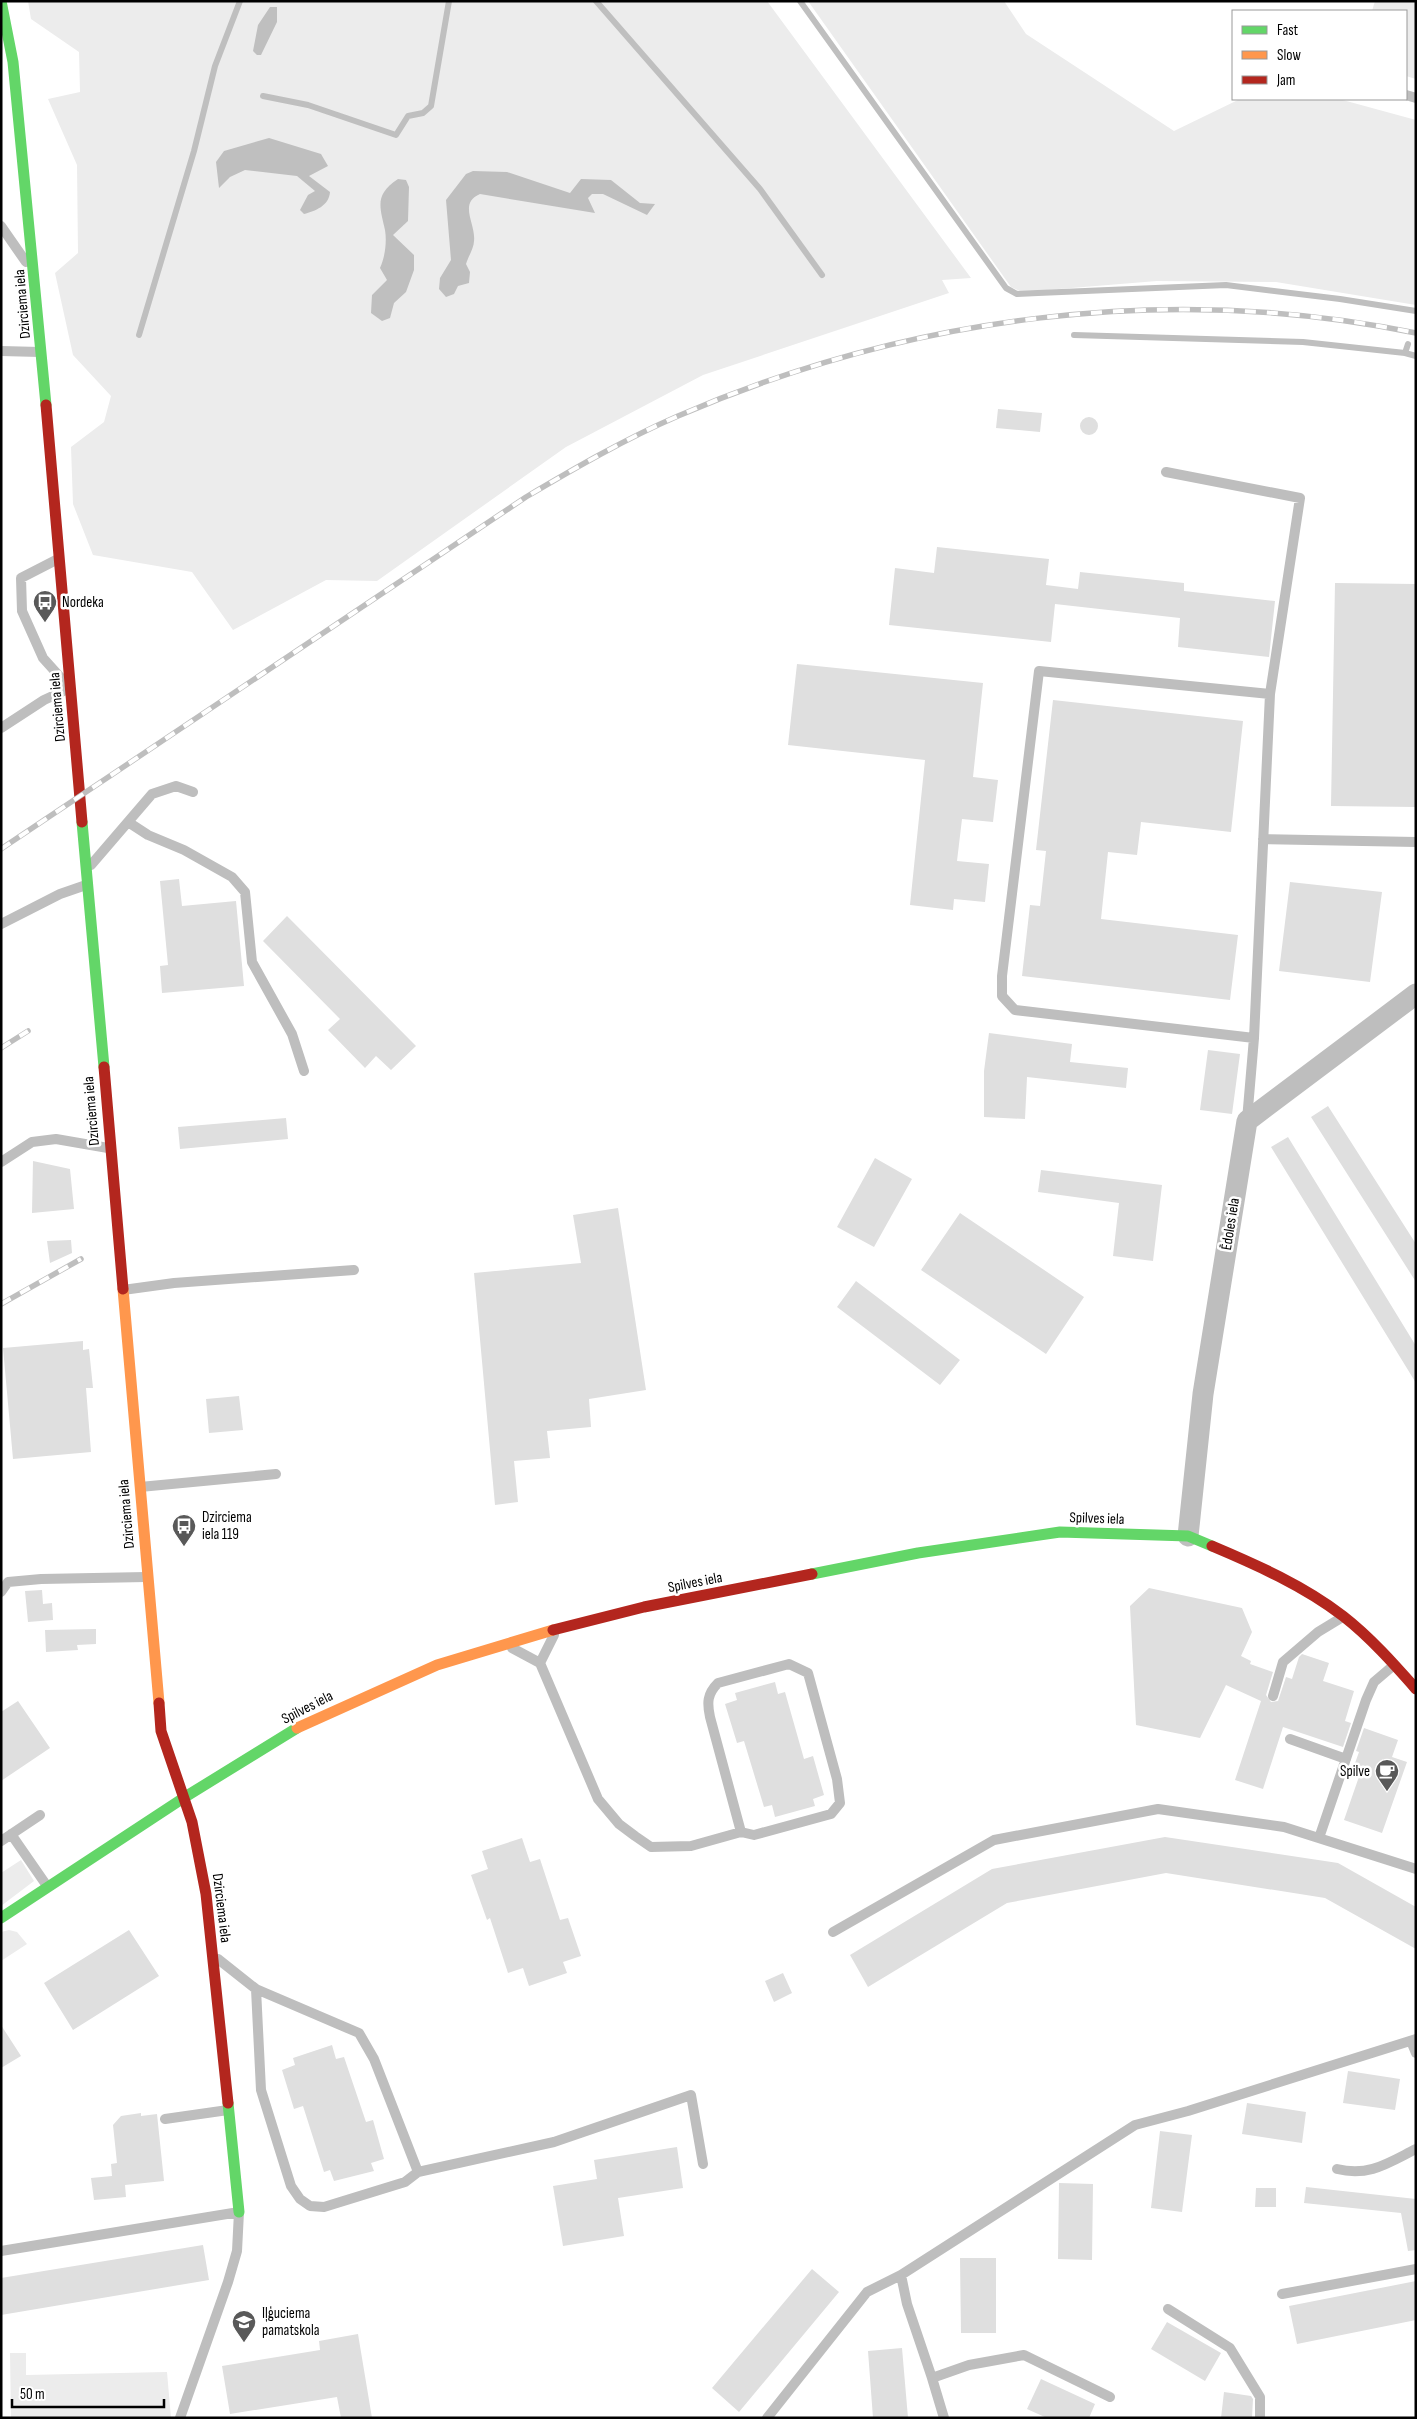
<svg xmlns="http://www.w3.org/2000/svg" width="1417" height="2419" font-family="'Sofia Sans Condensed',sans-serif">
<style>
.green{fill:#ececec}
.water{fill:#bfbfbf}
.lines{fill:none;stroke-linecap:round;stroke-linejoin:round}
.stream{stroke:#bfbfbf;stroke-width:6}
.building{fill:#dfdfdf}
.lane{stroke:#bebebe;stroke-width:10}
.street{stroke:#bebebe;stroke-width:21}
.fast{stroke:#63d668;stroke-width:11}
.slow{stroke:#ff974d;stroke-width:11}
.jam{stroke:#b3261e;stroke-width:11}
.rail-casing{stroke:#bebebe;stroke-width:5.5}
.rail{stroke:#fff;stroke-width:4;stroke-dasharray:11;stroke-linecap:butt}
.labels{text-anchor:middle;stroke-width:5;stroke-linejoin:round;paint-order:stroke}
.street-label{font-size:15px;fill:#000;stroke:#fff}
.poi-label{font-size:15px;fill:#000;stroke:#fff;text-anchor:start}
</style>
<rect width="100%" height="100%" fill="#fff"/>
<path class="green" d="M28,1H767L971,278L942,280L949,293L703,375L566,447L377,581L326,580L233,630L192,572L93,555L73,504L71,447L104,422L111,396L73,355L55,273L78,253L77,165L48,99L80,92L79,52L31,19Z
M808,1H1004L1026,34L1174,131L1240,99H1339L1416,120V305L1276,282L1157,281L1022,292L1011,287Z
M1375,1H1416V79L1406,76V11H1372Z
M21,1860L34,1881L1,1906V1873Z
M9,1930L17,1932L27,1944L1,1961V1932Z
M10,2353H26V2375L167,2372L171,2418H11Z"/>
<path class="water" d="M270,7H277V22L261,55H257L253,51L258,25Z
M269,138L321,154L328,166L309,176L330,192C329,206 315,211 304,214L300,210L308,195L315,191L297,176L245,170L230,177L219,188L216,162L224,151Z
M473,171L507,172L570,193L581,179L611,180L640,203L655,204L647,215L603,194H592L588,198L595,213L480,194C458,203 476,224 474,241C474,248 468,257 466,264L470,272L469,283L458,286L454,294L446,297L439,289L440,278L451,260L446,200L466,174Z
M398,179L406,180L409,187L408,221L393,235L414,255V270L406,292L394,303L390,318L382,321L371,313L372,295L387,280L380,268C385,257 387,242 385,230C380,207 374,195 398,179Z"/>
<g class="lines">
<path class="stream" d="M596,1L760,189L822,275
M800,1L1006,288L1017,294L1038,293L1226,285L1340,299L1416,311
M263,96L308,105L396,135L408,116L423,113L431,106L449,1
M139,335L194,151L215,66L240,1
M1074,335L1303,342L1405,353L1408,344
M1405,353L1416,356"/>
</g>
<path class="building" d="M998,409L1042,413L1040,432L996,428Z
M1080 426a9 9 0 1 1 18 0a9 9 0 1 1-18 0Z
M937,547L1049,559L1046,585L1078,589L1080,572L1184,583V591L1275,601L1269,657L1178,647L1180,618L1055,604L1051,642L889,625L895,568L934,573Z
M1335,583L1416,584V807L1331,806Z
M797,664L983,683L973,777L998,780L993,822L962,819L957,861L989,864L985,902L954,899L953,910L910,905L925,760L788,745Z
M1053,700L1243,721L1231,832L1141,822L1137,855L1108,852L1101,919L1238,935L1230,1000L1022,976L1030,905L1040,906L1046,851L1036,850Z
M179,879L182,906L236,901L244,986L162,993L160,966L168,965L160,881Z
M1290,882L1382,892L1370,982L1279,971Z
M287,916L416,1046L391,1070L376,1056L365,1068L328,1030L340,1019L263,941Z
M989,1033L1072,1044L1070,1062L1128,1068L1126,1088L1027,1077L1025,1119L984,1117V1071Z
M1208,1050L1240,1054L1232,1114L1200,1110Z
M1328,1106L1416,1244V1282L1311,1117Z
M286,1118L288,1139L180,1149L178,1127Z
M1288,1137L1416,1346V1383L1271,1147Z
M875,1158L912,1179L874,1247L837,1227Z
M33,1161L70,1169L74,1209L32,1213Z
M1041,1170L1162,1185L1153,1261L1113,1256L1119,1203L1038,1192Z
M618,1208L646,1390L589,1399L591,1427L547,1431L550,1458L514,1461L518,1502L495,1505L474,1273L581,1263L573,1215Z
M960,1213L1084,1297L1046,1354L921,1270Z
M71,1240L72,1253L50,1263L47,1241Z
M856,1281L960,1360L940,1385L837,1307Z
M83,1341V1350L89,1349L93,1388H86L91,1452L13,1459L3,1348Z
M239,1396L243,1430L209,1433L206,1399Z
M1149,1588L1242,1608L1252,1632L1241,1656L1251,1661L1250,1664L1273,1672L1266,1695L1271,1702L1278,1701L1286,1677L1292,1679L1299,1657L1302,1654L1329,1663L1323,1681L1354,1691L1345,1721L1351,1723L1343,1747L1283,1727L1263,1789L1235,1780L1261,1701L1226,1685L1200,1738L1136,1725L1130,1606Z
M42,1590L43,1604L52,1603L53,1620L28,1622L25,1591Z
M96,1629V1644L77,1645L78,1650L46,1652L45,1630Z
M775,1682L778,1694L785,1692L804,1759L813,1756L824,1795L813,1799L815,1806L775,1817L772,1805L764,1807L744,1741L737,1743L725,1704L737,1700L735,1693Z
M18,1701L50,1748L1,1781V1712Z
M1364,1728L1398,1740L1392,1757L1407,1762L1382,1833L1344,1820L1362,1768L1354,1766L1359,1752L1356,1751Z
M1165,1837L1338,1863L1416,1907V1949L1325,1898L1166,1873L1007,1903L868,1987L850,1955L992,1869Z
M522,1838L530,1862L540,1859L560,1920L568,1918L581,1956L563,1962L567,1973L529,1986L523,1968L508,1973L490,1918L487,1920L471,1875L488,1869L482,1851Z
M129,1930L159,1976L73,2030L44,1983Z
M783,1973L792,1993L774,2002L765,1981Z
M1,2025L21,2056L1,2068Z
M332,2045L336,2059L344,2057L366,2122L373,2120L384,2159L371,2163L374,2171L334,2181L330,2170L324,2172L303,2106L294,2109L282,2070L295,2065L293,2058Z
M1348,2071L1400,2079L1395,2110L1343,2103Z
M1247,2103L1306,2112L1302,2143L1242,2134Z
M141,2113V2116L157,2114L164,2181L125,2185L126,2197L94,2200L91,2178L112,2176L111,2164L117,2163L113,2125L121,2116Z
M1160,2131L1192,2135L1182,2212L1151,2208Z
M677,2147L683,2188L618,2198L624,2236L563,2246L553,2186L597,2179L594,2160Z
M1059,2183L1093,2184L1092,2260L1058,2259Z
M1306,2187L1416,2199V2250L1408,2251L1401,2213L1304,2203Z
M1256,2188H1276V2207H1255Z
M203,2245L209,2280L1,2315V2278Z
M960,2258H996V2333H961Z
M812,2269L839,2292L739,2412L712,2388Z
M1416,2281V2320L1297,2344L1289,2306Z
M1167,2322L1221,2353L1205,2381L1151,2349Z
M358,2334L372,2418H341L337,2397L230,2414L222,2366L320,2350L319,2341Z
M902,2348L908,2418H873L868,2351Z
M1041,2379L1095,2404L1089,2418H1047L1027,2409Z
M1224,2392L1251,2396L1253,2399L1252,2418H1221Z"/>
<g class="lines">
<path class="lane" d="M1406,95L1416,98
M1,226L26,262
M1,351L40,352
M1166,472L1300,498L1270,694L1254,1038L1247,1120
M1,728L44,700L70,688L43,658L22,611L21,578L58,559
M128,822L148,835L184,850L232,877L245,892L252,962L292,1034L304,1071
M1263,839L1416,842
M91,865L152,794L176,786L193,792
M1,924L60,894L86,885
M1254,1038L1015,1010L1002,996V976L1039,671L1270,694
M1,1162L32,1142L56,1139L108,1148
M123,1290L174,1283L354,1270
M140,1487L276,1474
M1,1592L8,1582L41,1579L146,1577
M512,1648L540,1663L598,1799L619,1824L635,1836L651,1847L691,1846L741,1832L754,1835L831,1814L840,1803L837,1779L808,1673L789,1664L718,1683C707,1694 707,1703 710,1717L741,1832
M540,1663L554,1635
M1273,1696L1283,1662L1318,1632L1341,1618
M1290,1739L1346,1759
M11,1834L47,1886
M1319,1838L1366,1700L1374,1682L1394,1665
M1,1841L40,1815
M833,1932L994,1840L1158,1809L1284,1827L1416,1869
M218,1959L256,1989L359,2033L374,2059L418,2172L554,2142L691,2095L703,2164
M256,1989L261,2090L291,2186L300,2199L310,2206L324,2207L405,2182L418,2172
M1411,2041L1416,2053
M165,2119L228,2110
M1337,2169C1369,2177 1388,2163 1416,2149
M1,2251L239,2212L237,2251L228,2282L180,2418
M901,2275L907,2304L932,2378L969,2365L1024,2355L1110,2397
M1282,2294L1416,2269
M1168,2309L1230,2348L1260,2397V2418
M932,2378L944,2418
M767,2418L867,2292L901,2275L1135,2125L1188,2111L1416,2039"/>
<path class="street" d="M1188,1536L1203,1394L1247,1121L1416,994"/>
<path class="fast" d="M1,1L13,62L46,405
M82,822L104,1067
M812,1574L918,1553L1060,1532L1188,1536L1212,1546
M1,1918L185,1797L297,1728
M228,2103L239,2212"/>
<path class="slow" d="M123,1289L159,1703
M297,1728L437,1665L553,1630"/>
<path class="jam" d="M46,405L82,822
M104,1067L123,1289
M1212,1546C1257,1565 1304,1586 1343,1616C1370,1637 1394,1664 1416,1689
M553,1630L644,1607L812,1574
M159,1703L161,1731L192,1822L206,1894L228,2103"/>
<g class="rail-casing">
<path id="rail" d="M1,849L526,497C575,468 625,439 678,416C909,316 1168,282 1416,333
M1,1048L28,1031
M1,1304L81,1259"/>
</g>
<use href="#rail" class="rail"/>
</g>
<defs>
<g id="bus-pin" transform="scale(1.25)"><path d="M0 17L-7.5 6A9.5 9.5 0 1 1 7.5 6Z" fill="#595959" stroke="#fff"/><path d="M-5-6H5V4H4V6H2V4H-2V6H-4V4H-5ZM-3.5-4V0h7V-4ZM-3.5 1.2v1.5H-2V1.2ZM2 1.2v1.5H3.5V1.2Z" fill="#fff"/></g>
<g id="cafe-pin" transform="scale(1.25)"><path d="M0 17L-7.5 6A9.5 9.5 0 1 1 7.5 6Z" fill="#595959" stroke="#fff"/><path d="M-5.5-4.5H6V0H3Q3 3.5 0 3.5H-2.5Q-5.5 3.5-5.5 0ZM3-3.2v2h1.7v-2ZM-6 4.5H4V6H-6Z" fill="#fff"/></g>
<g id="school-pin" transform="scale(1.25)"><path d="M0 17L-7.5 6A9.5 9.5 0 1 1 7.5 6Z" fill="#595959" stroke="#fff"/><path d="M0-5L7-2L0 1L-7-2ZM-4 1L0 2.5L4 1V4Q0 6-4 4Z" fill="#fff"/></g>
</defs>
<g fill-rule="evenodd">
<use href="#bus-pin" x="45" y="602"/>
<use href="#bus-pin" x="184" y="1526"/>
<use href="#cafe-pin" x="1387" y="1771"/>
<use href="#school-pin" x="244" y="2322"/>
</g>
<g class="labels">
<g class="street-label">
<text transform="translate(22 304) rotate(-95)" y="5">Dzirciema iela</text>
<text transform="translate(57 707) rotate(-95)" y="5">Dzirciema iela</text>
<text transform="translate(91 1111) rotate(-95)" y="5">Dzirciema iela</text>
<text transform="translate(1230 1224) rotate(-81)" y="5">Ēdoles iela</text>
<text transform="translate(126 1514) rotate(-95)" y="5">Dzirciema iela</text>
<text transform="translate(1097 1518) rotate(2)" y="5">Spilves iela</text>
<text transform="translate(695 1582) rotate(-11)" y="5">Spilves iela</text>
<text transform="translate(307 1707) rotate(-27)" y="5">Spilves iela</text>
<text transform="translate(222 1908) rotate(83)" y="5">Dzirciema iela</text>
</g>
<g class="poi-label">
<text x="62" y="607">Nordeka</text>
<text x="202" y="1522">Dzirciema<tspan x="202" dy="17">iela 119</tspan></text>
<text x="1370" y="1776" text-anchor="end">Spilve</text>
<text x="262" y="2318">Iļģuciema<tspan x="262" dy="17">pamatskola</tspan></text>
</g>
</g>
<rect width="1417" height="2419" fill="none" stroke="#000000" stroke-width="5"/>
<rect x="1232" y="10" width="175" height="90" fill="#ffffff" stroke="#999999"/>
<rect x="1242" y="26" width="25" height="8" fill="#63d668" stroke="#999999"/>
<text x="1277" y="35" font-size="15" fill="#000000">Fast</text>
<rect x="1242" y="51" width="25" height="8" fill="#ff974d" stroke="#999999"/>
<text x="1277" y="60" font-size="15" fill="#000000">Slow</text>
<rect x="1242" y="76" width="25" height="8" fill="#b3261e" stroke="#999999"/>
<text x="1277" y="85" font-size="15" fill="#000000">Jam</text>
<path d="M12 2399v8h152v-8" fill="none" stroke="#000000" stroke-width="2.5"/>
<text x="20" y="2399" font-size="15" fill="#000000" stroke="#ffffff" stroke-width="4" paint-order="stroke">50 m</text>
</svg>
